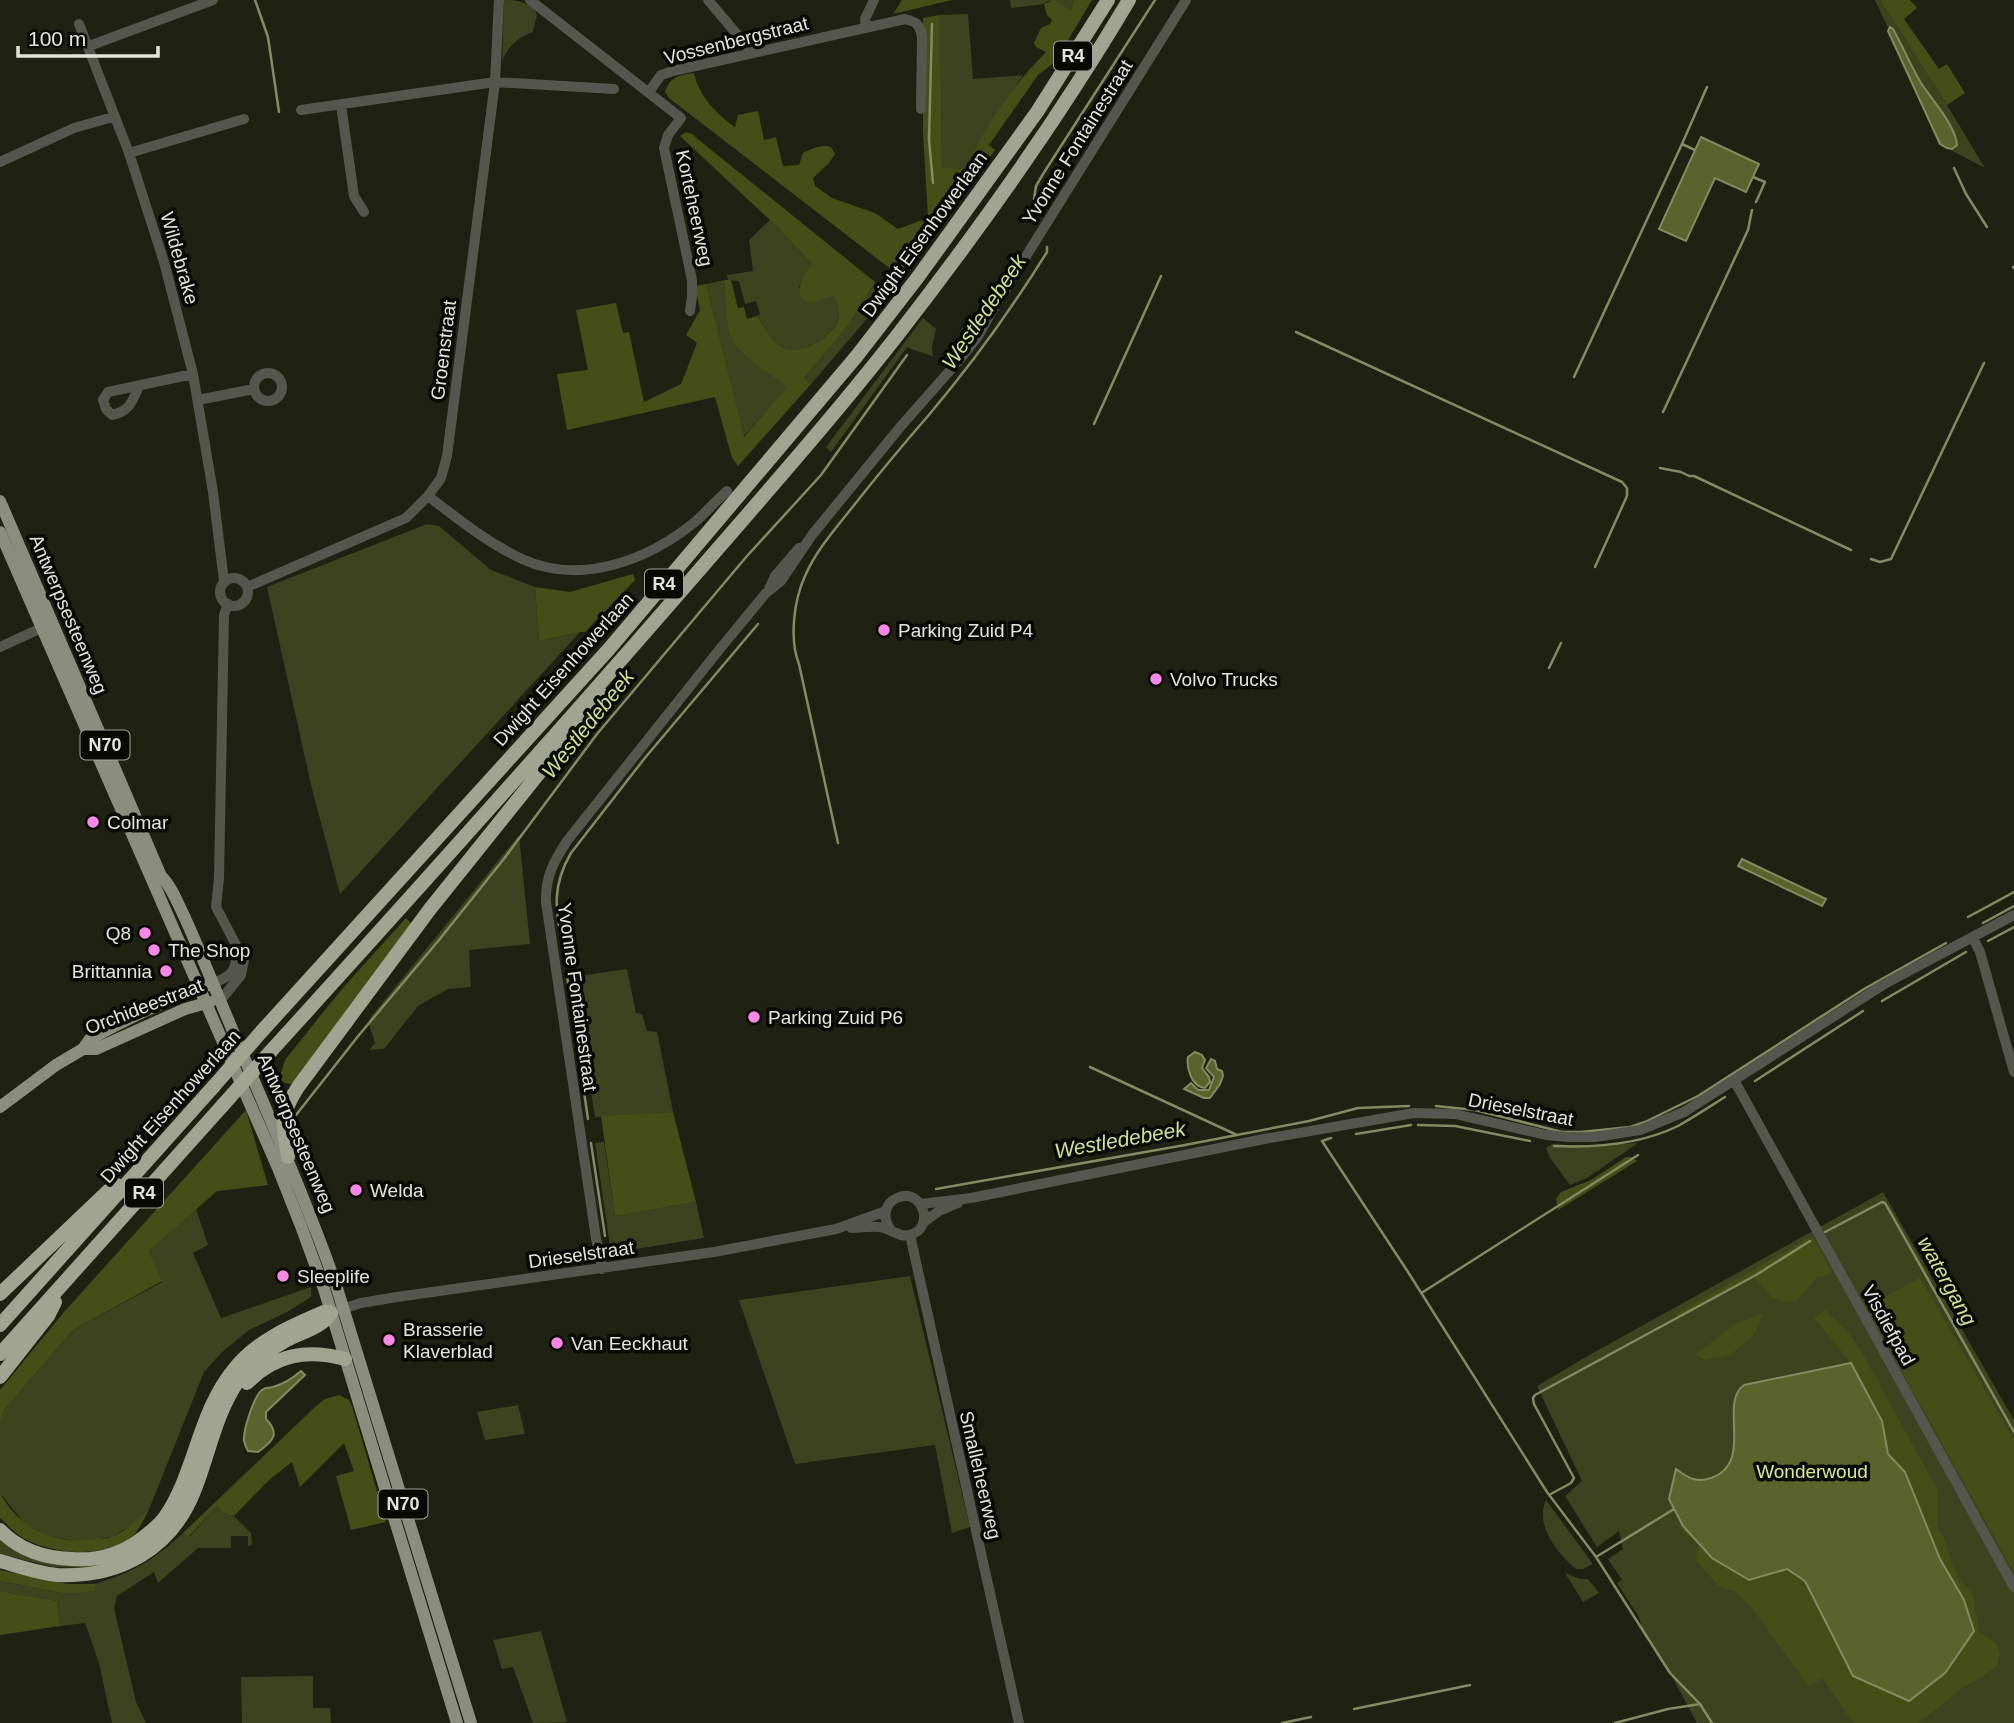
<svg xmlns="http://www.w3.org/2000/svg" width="2014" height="1723" font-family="Helvetica,sans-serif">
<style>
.green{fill:#3d431e}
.forest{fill:#464e17}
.water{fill:#5b632d;stroke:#848a61;stroke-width:2}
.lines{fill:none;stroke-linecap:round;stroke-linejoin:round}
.stream{stroke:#848a61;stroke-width:2.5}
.minor{stroke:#55574f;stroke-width:10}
.major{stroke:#8b8e7e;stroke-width:12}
.highway{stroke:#a0a491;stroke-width:14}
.highway-bridge{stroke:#a0a491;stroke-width:14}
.poi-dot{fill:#fa87e7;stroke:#090a05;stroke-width:2.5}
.labels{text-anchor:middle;stroke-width:7;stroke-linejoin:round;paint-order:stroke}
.shield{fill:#090a05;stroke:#a1a39a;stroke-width:2}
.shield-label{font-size:18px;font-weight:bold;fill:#e2e5da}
.street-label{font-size:19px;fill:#e2e5da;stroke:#090a05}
.poi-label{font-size:19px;fill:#e2e5da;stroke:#090a05;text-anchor:start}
.park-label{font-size:19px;fill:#d9e794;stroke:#090a05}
.water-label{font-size:21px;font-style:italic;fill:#d2e08e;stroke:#090a05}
</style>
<rect width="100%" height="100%" fill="#1f2112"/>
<path class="green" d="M504,0C516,0 530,2 537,14L533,32C518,37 508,47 502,61Z
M1010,0H1074L1070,10L1048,1L1044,4L1011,8Z
M1875,0H1880L1947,105L1985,168L1943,146Z
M968,14L973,79L1023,75L978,143L965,169L942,168L940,15Z
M770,220L812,264L799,287L805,299L812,302L833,295C837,301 840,309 839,316C836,334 803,355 786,349C773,344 764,326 757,316L760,314L756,301L745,304L739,281L728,280L727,275L753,271L749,240Z
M724,280L728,323L743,352L788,387L743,437L706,284Z
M875,282L889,293L811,384L804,378L847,327Z
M923,318L936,329L932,347L933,357C924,352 916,352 907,347L831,452L826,447Z
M427,524L439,526L491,570L535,587L539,641L580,632L340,894L312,789L267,587Z
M519,835L530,944L469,950L471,987L448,989L418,1006L384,1049L369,1050L375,1043L369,1024L370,1018Z
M627,969L636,1013L642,1014L647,1031L657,1032L673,1112L595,1117L573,977Z
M604,1142L615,1216L696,1202L704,1238L611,1253L595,1143Z
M1638,1143L1587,1178L1570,1185L1550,1158L1546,1148L1552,1144L1585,1146Z
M1883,1192L2014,1420V1723H1697L1670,1673L1642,1629L1639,1617L1617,1583L1622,1580L1608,1559L1623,1549L1619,1531L1597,1547L1565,1496L1582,1481L1537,1386L1591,1354Z
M196,1209L208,1245L193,1253L221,1318L311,1287V1297L287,1312L249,1330L222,1352L204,1372L150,1507L130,1526L112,1537L81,1542L47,1536L24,1523L0,1493V1422L5,1409L73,1330L162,1282L149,1251Z
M910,1276L970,1527L952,1533L935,1445L795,1464L739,1300Z
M518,1405L525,1434L485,1440L477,1412Z
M1546,1500L1593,1564L1583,1569H1576C1558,1554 1534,1525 1546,1500Z
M217,1506L223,1513L234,1516L251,1533L252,1545L248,1546V1536H231V1548H198L158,1583L154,1572L117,1596L114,1608L136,1702L146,1723H112L99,1663L85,1623L60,1626L57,1601L0,1591V1581L67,1594L94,1591L95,1584C133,1572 153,1561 183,1533L189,1537Z
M0,1537L98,1565V1568L53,1567L0,1554Z
M1565,1573L1580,1579H1588L1599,1593L1583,1602Z
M541,1631L567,1722L533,1723L513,1667L502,1669L493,1640Z
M313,1676V1708H330L331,1723H242L241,1677Z"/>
<path class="forest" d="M902,0H952L893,14Z
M1054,0L1070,10L1074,0H1092L1055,62L1038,75L989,145L995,150L901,277L669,98L665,92C670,77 679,75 694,73C699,96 716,114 735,127L738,115L758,111L764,140L776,137L783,166L799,165L803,153C811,149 822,144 831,147L835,154L829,163L813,178L815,186L832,198L875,213L898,229L928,218L923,133V18L940,15L942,167L965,169C985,126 1012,86 1046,52L1036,47L1034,43L1041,28L1050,24L1052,20L1047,15L1044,4Z
M1880,0H1910L1917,8L1904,19L1939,69L1947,64L1965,93L1947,105Z
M686,132L692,134L699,140L875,282L847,327L804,378L811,384L738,466L732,458L715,397L567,430L557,374L588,370L576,310L616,303L623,333L629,332L644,402L681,384L697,343L686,335L700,310L695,286L706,284L744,437L787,387C774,376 740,355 733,341C725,327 726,297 724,280H731L738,308L744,307L747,319L757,316C764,326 773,344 786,349C803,355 836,334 839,317C840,310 837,301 833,296C827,297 817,302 810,302C788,299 806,272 812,264L770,220L680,136Z
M633,574L635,580L585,632H580L539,641L535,587L570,592Z
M406,918L413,925L292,1084L285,1083L279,1079L285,1060L341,990Z
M246,1110L268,1185L217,1191L149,1251L162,1281L73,1330L5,1409L0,1422V1390L64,1312Z
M673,1112L696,1202L615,1216L601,1116Z
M1626,1157H1631L1637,1161L1558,1210L1556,1199L1561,1192L1591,1180Z
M1812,1236L1832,1272L1825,1276L1817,1277L1795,1303L1772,1298L1754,1277L1678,1319L1676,1314Z
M1920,1278L2014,1440V1572L1866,1307Z
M1825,1310L1849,1333L1861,1351L1937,1489L1938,1530L1944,1537L1952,1564L1958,1577L1973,1595L1979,1632L1997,1645L2000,1654L1997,1665L1984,1676L1962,1688L1919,1723H1856L1850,1718L1822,1678L1809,1687L1752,1608L1736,1592L1719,1586L1695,1560L1699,1545L1679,1528L1683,1526L1712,1558L1787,1569L1805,1581L1853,1676L1964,1600L1940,1559L1905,1472L1888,1454L1882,1421L1851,1363L1814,1318Z
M1763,1314L1753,1336L1730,1355L1705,1360L1696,1354L1737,1323Z
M339,1395L349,1400L352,1406L386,1522L351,1530L336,1476L354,1471L344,1443L300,1487L292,1462L269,1480L234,1516L223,1513L217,1506L188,1537L183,1533L316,1406L325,1399Z
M0,1493C19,1528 55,1546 95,1539C100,1539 107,1539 111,1537C126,1532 139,1517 150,1507C146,1515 142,1524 137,1531C114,1560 53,1555 25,1539C15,1534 8,1525 0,1518Z
M0,1570L67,1584H95V1591L67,1594L0,1581Z
M0,1591L57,1601L60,1626L0,1635Z"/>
<path class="water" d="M1890,27L1893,29C1903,47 1911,66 1921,83C1932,100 1956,126 1957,145L1952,149L1947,148L1940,144L1888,31Z
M1701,137L1759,164L1746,192L1715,178L1686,241L1659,229Z
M1742,859L1826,899L1822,906L1738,866Z
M1195,1052L1202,1055L1205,1060L1202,1068L1209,1077L1210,1082L1205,1088C1192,1087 1186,1068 1188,1057Z
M1211,1059L1215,1061L1217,1069L1222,1071L1223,1076L1220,1084L1210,1098H1204L1184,1089L1191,1083L1198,1090H1209L1214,1077L1206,1068Z
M1851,1363L1882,1421L1888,1454L1905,1472L1940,1559L1964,1600L1974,1631L1945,1673L1909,1701L1853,1676L1805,1581L1787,1569L1749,1580L1712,1558L1683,1526L1669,1499L1676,1469C1688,1478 1696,1483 1711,1478C1755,1463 1718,1403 1744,1385Z
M301,1371L305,1375L266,1412V1419C281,1434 272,1442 258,1452L248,1451C246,1447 245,1445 244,1441C243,1430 254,1396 262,1390C268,1386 266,1389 273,1387C283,1384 293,1378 301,1371Z"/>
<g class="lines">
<path class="stream" d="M255,0L268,37L279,112
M932,24L929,140L933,183
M1682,144L1707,87
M1954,168L1966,194L1987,227
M1753,177L1765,182L1756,202
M1034,199L1036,186L1043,174L1155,0
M2013,267L2014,268
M1296,332L1622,482L1627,488V496L1595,567
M1574,377L1682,144L1695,150
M1663,412L1748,230L1752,210
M1094,424L1161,276
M1660,468L1681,472L1689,476H1694L1851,550
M1871,559L1880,562L1891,559L1984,363
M1549,668L1561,643
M838,843L799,664C789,639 794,600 805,576C815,553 831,534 847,514C873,481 900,448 928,416C972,364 1011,310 1047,252V247
M1968,917L2014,892
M1983,923L2014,906
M1988,941L2014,927
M565,960C558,918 548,892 571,853L644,759L758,624
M567,976L588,1119
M1882,1001L1966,952
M1090,1067L1237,1135
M1755,1081L1863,1011
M1436,1106L1475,1110L1562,1132H1581L1630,1127L1645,1122L1698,1096L1864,989L1946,943
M296,1115L359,1035L439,940L503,860L597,734L747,556L821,475L907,355
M1418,1125L1455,1126L1530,1141
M1356,1134L1411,1125
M1331,1138L1322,1141L1408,1272L1547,1492L1596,1557L1670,1673L1700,1704L1712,1723
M591,1143L605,1236
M1554,1146C1596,1148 1639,1145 1678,1126C1694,1117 1709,1107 1725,1097
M936,1189L1185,1145L1309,1121L1358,1108L1409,1106
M1825,1232L1882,1202L1885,1203L2014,1432
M1423,1292L1638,1155
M1549,1495L1571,1483L1574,1478L1534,1404L1533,1398L1535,1395L1756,1275L1810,1241
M1596,1557L1674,1509
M1354,1709L1470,1685
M1282,1723L1311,1717
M1615,1723L1668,1709L1700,1704"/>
<path class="minor" d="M530,0L681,118L668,135L664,148L692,280V296L690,311
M708,0L752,52
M79,24L129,153L164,262L193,374L213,492L224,581
M866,27L865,19L874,0
M89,46L213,0
M649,92L661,75L673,71L905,19C917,22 919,24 922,36L921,109
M341,105L354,196L364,212
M301,110L495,82L614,89
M129,153L244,119
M0,162L74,128L113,117
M254 387a14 14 0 1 1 28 0a14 14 0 1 1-28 0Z
M139,386C132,402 130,411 112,415L106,409L103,400L108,392L193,374
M198,400L254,389
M428,496C458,519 488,543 522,559C581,586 649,560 696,521C706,512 716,501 727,491
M812,535L901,426L961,358L977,338L993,309L1186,0
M220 592a14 14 0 1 1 28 0a14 14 0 1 1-28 0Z
M247,587L406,518L428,496L441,478L447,456L495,82L499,0
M769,589L775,576L799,548
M0,647L48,625
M1973,938L1980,952L2014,1072
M213,983C233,976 236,971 237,949
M219,998L224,996L241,975L244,960L216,907L219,878L224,615L228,604
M1734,1080L2014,1587
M921,1204L971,1198L1264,1139L1414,1113L1455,1114L1546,1135L1569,1137H1595L1640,1130L1684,1112L1886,983L2014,915
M924,1222L939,1211L958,1203
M851,1228C860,1228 869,1226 878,1227C890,1227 898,1238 909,1235C937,1229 922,1186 897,1198C883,1204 883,1220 891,1230
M910,1235L1019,1723
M602,1269L596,1238L546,902C545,877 554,861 567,841L719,650L766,593L781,581L814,532
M336,1311L361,1303L397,1297L714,1252L836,1229L886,1211"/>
<path class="major" d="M0,501L161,876C172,887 178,904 185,918C200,951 213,984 227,1017C264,1106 304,1194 336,1285L471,1723
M0,532L278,1168L301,1226L324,1289L457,1723
M83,1049H96L185,1009L210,1002
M0,1107L56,1065L83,1049L90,1039C127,1019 166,999 206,986"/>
<path class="highway" d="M262,1031L609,649L856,357L918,277L1037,112L1108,0
M271,1051C412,896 552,740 689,582C759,501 830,421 896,337C980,229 1059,118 1129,0
M288,1157C283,1123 279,1117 298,1087L430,909L588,712L601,694
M0,1294L108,1191L117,1185
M0,1325L214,1086
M0,1354L223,1105
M0,1377L48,1316L55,1302
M247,1383C275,1354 307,1349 345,1359
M0,1530C19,1550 45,1558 72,1559C97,1561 121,1554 141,1539C150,1532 159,1526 165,1517C196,1472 198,1412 235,1368C258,1340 291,1326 324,1312H329
M0,1561C18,1566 38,1573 57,1575C120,1578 172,1549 195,1489C209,1453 216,1413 238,1381C250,1364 269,1350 287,1340C302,1332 322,1328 331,1313"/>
<path class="highway-bridge" d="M214,1086L262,1031
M223,1105L271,1051"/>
</g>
<g class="poi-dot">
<circle cx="884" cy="630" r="7"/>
<circle cx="1156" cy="679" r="7"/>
<circle cx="93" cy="822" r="7"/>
<circle cx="145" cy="933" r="7"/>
<circle cx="154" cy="950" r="7"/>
<circle cx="166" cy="971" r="7"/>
<circle cx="754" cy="1017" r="7"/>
<circle cx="356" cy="1190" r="7"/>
<circle cx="283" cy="1276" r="7"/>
<circle cx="389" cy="1340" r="7"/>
<circle cx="557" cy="1343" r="7"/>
</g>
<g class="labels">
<g class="shield">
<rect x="1054" y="41.5" width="38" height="29" rx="5"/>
<rect x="645" y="569.5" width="38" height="29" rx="5"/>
<rect x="80.5" y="730.5" width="49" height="29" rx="5"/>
<rect x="125" y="1178.5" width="38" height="29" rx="5"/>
<rect x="378.5" y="1489.5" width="49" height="29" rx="5"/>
</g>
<g class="shield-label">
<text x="1073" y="62">R4</text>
<text x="664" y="590">R4</text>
<text x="105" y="751">N70</text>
<text x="144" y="1199">R4</text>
<text x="403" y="1510">N70</text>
</g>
<g class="street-label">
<text transform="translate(736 40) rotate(-14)" y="7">Vossenbergstraat</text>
<text transform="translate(1077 142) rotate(-58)" y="7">Yvonne Fontainestraat</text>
<text transform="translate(695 208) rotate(78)" y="7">Korteheerweg</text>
<text transform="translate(924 234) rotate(-54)" y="7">Dwight Eisenhowerlaan</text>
<text transform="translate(180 258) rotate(74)" y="7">Wildebrake</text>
<text transform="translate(443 350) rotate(-83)" y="7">Groenstraat</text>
<text transform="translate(69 614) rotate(67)" y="7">Antwerpsesteenweg</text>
<text transform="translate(563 669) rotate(-48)" y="7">Dwight Eisenhowerlaan</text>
<text transform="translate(578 997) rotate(82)" y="7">Yvonne Fontainestraat</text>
<text transform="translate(144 1006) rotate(-21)" y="7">Orchideestraat</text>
<text transform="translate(170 1106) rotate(-48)" y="7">Dwight Eisenhowerlaan</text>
<text transform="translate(1521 1109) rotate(11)" y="7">Drieselstraat</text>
<text transform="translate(297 1133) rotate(67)" y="7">Antwerpsesteenweg</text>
<text transform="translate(581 1254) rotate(-8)" y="7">Drieselstraat</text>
<text transform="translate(1889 1325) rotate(61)" y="7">Visdiefpad</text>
<text transform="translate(981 1475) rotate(77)" y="7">Smalleheerweg</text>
</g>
<g class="poi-label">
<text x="898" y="637">Parking Zuid P4</text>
<text x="1170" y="686">Volvo Trucks</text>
<text x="107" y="829">Colmar</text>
<text x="131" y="940" text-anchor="end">Q8</text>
<text x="168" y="957">The Shop</text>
<text x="152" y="978" text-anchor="end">Brittannia</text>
<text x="768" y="1024">Parking Zuid P6</text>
<text x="370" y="1197">Welda</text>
<text x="297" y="1283">Sleeplife</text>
<text x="403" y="1336">Brasserie<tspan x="403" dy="22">Klaverblad</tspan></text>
<text x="571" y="1350">Van Eeckhaut</text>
</g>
<g class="park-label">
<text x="1812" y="1478">Wonderwoud</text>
</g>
<g class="water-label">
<text transform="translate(984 312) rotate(-56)" y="7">Westledebeek</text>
<text transform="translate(588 724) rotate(-51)" y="7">Westledebeek</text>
<text transform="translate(1120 1140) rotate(-10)" y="7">Westledebeek</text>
<text transform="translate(1947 1281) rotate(61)" y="7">watergang</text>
</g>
</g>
<path d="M18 46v10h140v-10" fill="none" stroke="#e2e5da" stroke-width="3.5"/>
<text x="28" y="46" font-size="21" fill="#e2e5da" stroke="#090a05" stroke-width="5" paint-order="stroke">100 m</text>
</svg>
